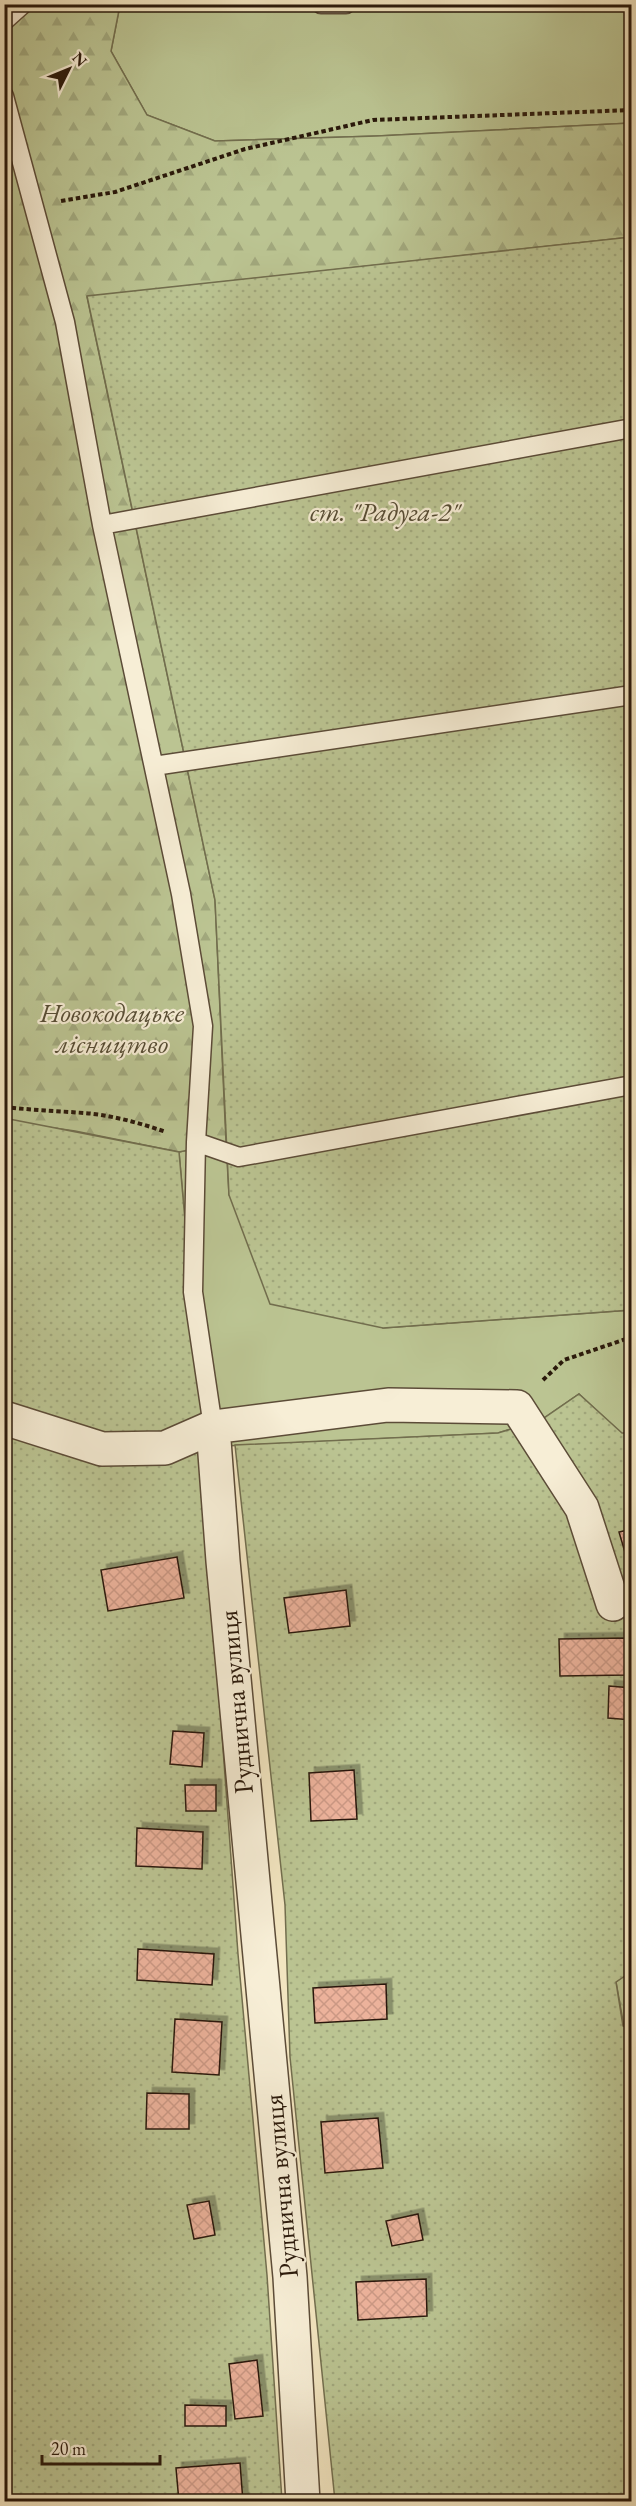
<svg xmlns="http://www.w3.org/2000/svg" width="636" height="2506" font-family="'EB Garamond',serif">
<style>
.grass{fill:#bbc492;stroke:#726e4e;stroke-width:1.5}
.forest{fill:url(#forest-firs);stroke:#726e4e;stroke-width:1.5}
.garden{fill:url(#garden-dots);stroke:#726e4e;stroke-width:1.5}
.building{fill:url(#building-cross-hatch);stroke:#2a190b;stroke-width:1.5;filter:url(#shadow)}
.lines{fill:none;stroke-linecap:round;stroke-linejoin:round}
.service-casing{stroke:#5c4c38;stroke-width:21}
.minor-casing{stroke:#5c4c38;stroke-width:36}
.path{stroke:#2a190b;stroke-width:4;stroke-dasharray:4.5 3;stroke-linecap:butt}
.service{stroke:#f7eed6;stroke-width:18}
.minor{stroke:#f7eed6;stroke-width:33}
.labels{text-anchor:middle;stroke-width:4.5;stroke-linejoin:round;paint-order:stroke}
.park-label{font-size:27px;font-style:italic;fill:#564c34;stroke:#f7eed6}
.street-label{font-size:27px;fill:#2a190b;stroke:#f7eed6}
</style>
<defs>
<pattern id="forest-firs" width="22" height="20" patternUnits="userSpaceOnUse" patternTransform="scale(1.5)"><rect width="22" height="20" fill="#bbc492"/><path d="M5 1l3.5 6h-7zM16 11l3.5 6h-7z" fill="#a1a87d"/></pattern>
<pattern id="garden-dots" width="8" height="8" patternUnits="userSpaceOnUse" patternTransform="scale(1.5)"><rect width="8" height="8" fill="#bbc492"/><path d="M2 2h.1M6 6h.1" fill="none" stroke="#a1a87d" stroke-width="1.8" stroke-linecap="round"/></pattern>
<pattern id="building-cross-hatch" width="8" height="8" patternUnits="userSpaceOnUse" patternTransform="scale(1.5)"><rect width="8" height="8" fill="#ecb29b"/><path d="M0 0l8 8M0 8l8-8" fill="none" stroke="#cb9884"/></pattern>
<filter id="shadow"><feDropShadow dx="5.5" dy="-5.5" stdDeviation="0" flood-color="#0004"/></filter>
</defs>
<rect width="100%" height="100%" fill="#f2e5c0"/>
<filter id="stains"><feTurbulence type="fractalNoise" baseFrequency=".00333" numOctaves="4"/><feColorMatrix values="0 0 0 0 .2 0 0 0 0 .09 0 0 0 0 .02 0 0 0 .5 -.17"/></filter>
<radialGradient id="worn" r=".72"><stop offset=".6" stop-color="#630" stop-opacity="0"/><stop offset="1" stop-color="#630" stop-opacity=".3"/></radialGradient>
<path class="grass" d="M120,5H631V123L377,136L215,141L147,115L111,51Z
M226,1142L229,1195L383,1328L631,1310V1433L622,1434L579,1394L541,1420L498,1433L205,1447L179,1152Z"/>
<path class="forest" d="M4,5H120L111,51L147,115L215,141L377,136L631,123V237L87,297L215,900L226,1142L179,1152L75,1131L5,1121Z
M631,1971V2030L624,2027L616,1982Z"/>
<path class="garden" d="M631,237V1310L383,1328L270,1304L229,1195L215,900L87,296Z
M4,1118L179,1152L205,1447L210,1570L238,1954L267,2275L282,2501H5Z
M579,1394L622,1433H631L632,1971L616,1982L623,2026L632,2030L631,2501H335L290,2057L285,1905L235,1445L498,1433L541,1420Z"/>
<path class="building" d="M632,1529V1576L619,1532Z
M177,1557L184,1598L108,1611L101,1570Z
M346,1590L350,1626L289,1633L284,1598Z
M627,1638L628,1675L560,1676L559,1639Z
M609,1686L632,1688V1720L608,1718Z
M173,1731L204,1733L202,1767L170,1764Z
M354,1770L357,1819L311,1821L309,1773Z
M185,1785H216V1811H186Z
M137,1828L203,1832L202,1869L136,1866Z
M138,1949L214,1954L212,1985L137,1980Z
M386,1984L387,2019L315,2023L313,1988Z
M175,2019L222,2022L219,2075L172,2072Z
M147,2093L189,2094V2129H146Z
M378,2118L383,2168L325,2173L321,2122Z
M209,2201L215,2235L194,2239L187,2205Z
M418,2214L423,2240L392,2246L386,2221Z
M426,2279L427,2316L358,2320L356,2282Z
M257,2360L263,2416L235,2419L229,2364Z
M185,2405L226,2406V2426H185Z
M240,2463L243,2502H179L176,2468Z"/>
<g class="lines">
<g class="service-casing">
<path id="service" d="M321,4H346
M4,21L23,4
M4,96L65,322L102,525L181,894L203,1026L196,1142L193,1292L213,1427
M102,525L632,428
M154,766L632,695
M196,1142L239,1157L632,1085"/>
</g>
<g class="minor-casing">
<path id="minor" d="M4,1418L102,1449L165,1448L213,1427
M303,2502L290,2277L223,1561L213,1427L388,1405L517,1407L582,1508L613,1604"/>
</g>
<path class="path" d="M61,201L115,192L245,149L373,120L632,110
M4,1107C31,1110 57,1111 84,1113C111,1115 140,1123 166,1132
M543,1380L564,1360L632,1337"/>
<use href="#service" class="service"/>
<use href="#minor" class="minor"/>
</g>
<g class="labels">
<g class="park-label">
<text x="385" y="521">ст. "Радуга-2"</text>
<text x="112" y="1022">Новокодацьке<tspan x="112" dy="31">лісництво</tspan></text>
</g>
<g class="street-label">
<text transform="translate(236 1702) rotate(-95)" y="9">Руднична вулиця</text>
<text transform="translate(281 2186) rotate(-95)" y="9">Руднична вулиця</text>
</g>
</g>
<rect width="636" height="2506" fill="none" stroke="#f2e5c0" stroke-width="24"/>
<rect x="6" y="6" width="624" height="2494" fill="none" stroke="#2a190b" stroke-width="3"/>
<rect x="12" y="12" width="612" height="2482" fill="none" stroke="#2a190b" stroke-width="1.5"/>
<g transform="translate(69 69) rotate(47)" stroke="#f7eed6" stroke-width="4.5" paint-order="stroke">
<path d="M0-4.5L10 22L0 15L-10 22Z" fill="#2a190b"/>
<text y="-9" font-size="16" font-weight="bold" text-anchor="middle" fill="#2a190b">N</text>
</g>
<path d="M42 2455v9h118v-9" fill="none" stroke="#2a190b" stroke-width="3"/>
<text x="51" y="2455" font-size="18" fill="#2a190b" stroke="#f7eed6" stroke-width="4.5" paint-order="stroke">20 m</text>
<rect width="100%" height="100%" filter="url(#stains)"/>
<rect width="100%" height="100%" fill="url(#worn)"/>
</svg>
